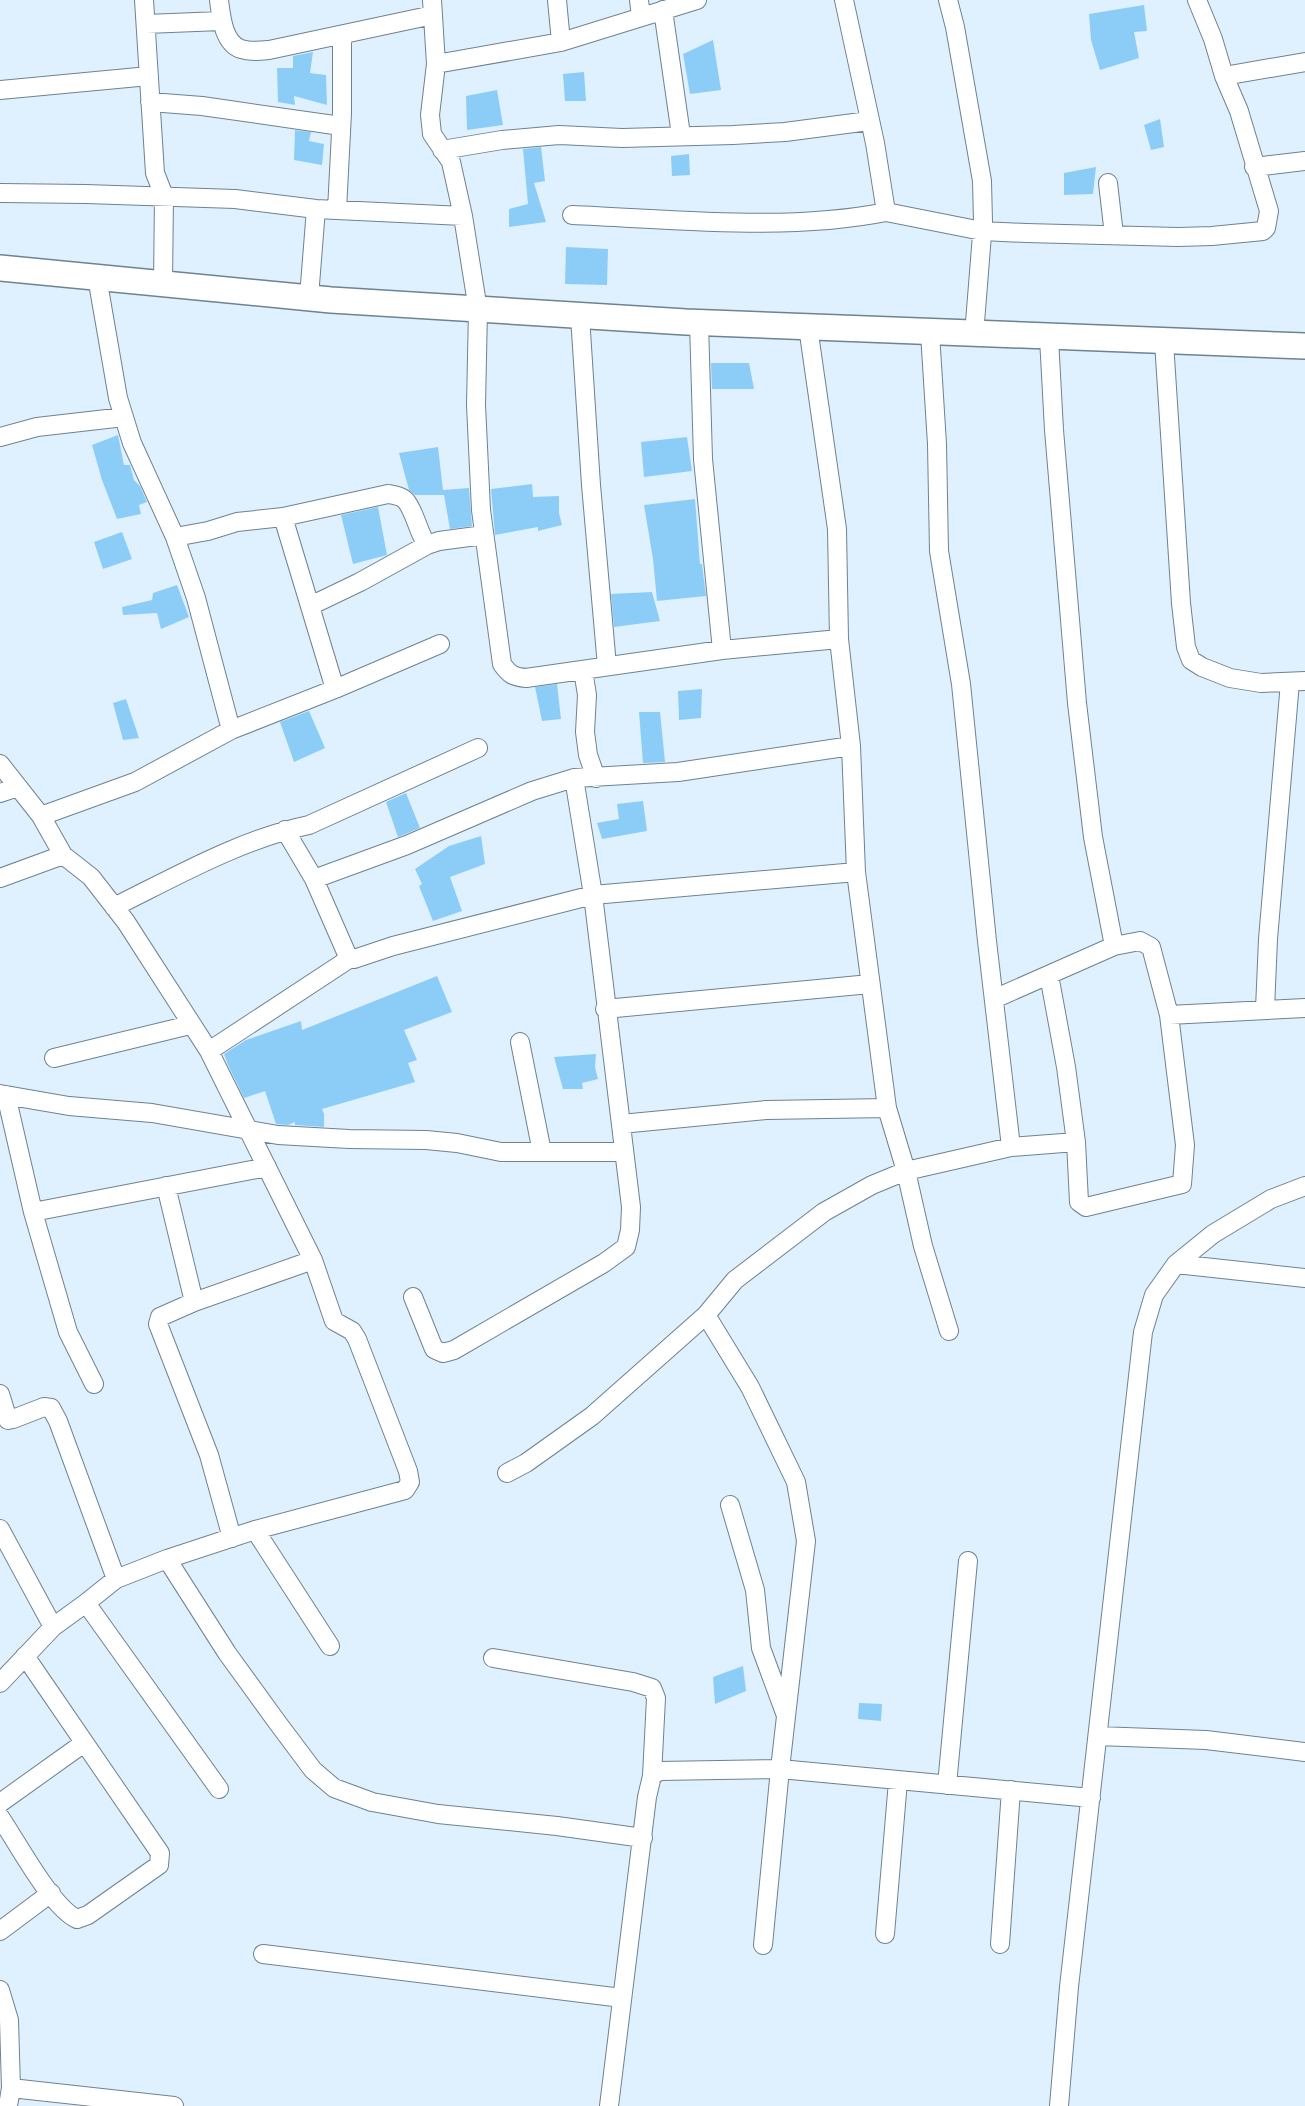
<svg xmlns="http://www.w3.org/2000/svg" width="1305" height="2106" font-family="'Open Sans',sans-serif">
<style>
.building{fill:#8ccdf7}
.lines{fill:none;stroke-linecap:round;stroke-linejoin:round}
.street-casing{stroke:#6e8290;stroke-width:20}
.secondary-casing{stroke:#6e8290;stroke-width:28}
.street{stroke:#fff;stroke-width:18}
.secondary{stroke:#fff;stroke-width:25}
</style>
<rect width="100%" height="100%" fill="#dff1fe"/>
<path class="building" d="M1144,5L1147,31L1134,32L1139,58L1100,70L1091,40L1089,14Z
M713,40L721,90L690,94L683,54Z
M313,52L310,73L326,75L327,105L294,96L295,105L278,102L277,68H293V56Z
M584,72L586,101H565L563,74Z
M497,90L503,125L467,130L466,96Z
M1160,119L1164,147L1151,150L1144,125Z
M295,130L311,132L309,141L324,144L322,165L294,160Z
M541,147L545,181L534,183L546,222L509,227V209L528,204L523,149Z
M689,154L690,175L672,176L671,156Z
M1096,167L1093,194L1064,195V173Z
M566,247L608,249L607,285L565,284Z
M711,363H749L754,389H712Z
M118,435L124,465H130L134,480L140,486L147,502L139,505L141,514L117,519L102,480L92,445Z
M687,437L692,471L644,477L641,442Z
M438,447L443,490L469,488L472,526L450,529L444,495H415L409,490L399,453Z
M532,484L533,497L559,496V513L562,525L538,531V527L495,535L491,489Z
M695,499L700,564H702L706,596L657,601L653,559L644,505Z
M378,507L387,555L353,564L341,515Z
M122,532L132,559L103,569L94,542Z
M177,585L189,617L161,629L157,613L123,615L122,607L152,600L153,593Z
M652,592L660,621L614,627L611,594Z
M557,684L561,719L542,721L535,687Z
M702,689L701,718L679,720L678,691Z
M126,699L139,738L123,740L113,703Z
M309,711L325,748L294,762L280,722Z
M639,712H660L665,762L643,763Z
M406,793L420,828L398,837L386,802Z
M643,801L647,831L602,839L597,823L619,819L617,804Z
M481,836L485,864L450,877L462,911L433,921L419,886L422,884L415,869L449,846Z
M437,976L452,1012L404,1030L417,1060L408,1063L415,1082L322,1109L324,1114V1127L295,1125V1122L288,1125L276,1124L265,1091L244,1098L228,1065L224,1054L246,1040L301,1021L302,1030Z
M596,1054L595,1067L598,1079L582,1083L583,1089H563L554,1057Z
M743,1666L746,1691L715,1704L713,1677Z
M859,1703L882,1704L881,1721L858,1719Z"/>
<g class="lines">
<g class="street-casing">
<path id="street" d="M144,0L155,173L164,196L163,284
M219,0C221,15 223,43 241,49C250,52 259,51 269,50L433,15
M432,0L436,64L430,115L432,134L451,162L463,216L478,310L476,405L481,510L502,664C509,674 513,677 526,678L722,650L839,639
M557,0L561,42
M639,0L641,17
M948,0L955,27L982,181L983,222L974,335
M663,10L681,135
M146,24L221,21
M436,64L561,42L697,0
M1224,76L1305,62
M0,90L149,76
M150,102L202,106L341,126
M442,150L502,140L559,135L622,138L733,135L785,132L869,121
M1254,167L1305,161
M1108,183L1114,235
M0,193L86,194L235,199L316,209L463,216
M337,210L342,113V35
M886,212L982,231L1026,233L1178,237L1212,236L1263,231L1266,228L1269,211L1239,111L1224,76L1213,39L1197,0
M572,215C673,219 786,232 886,212L875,143L844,0
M97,277L118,398L132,443L175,537L196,598L231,730
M309,297L316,209
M580,316L591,485L607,666
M699,323L703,459L722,650
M808,327L837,529L839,639L851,746L856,872L887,1108L906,1171L923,1246L949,1331
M930,333L937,444L939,551L961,684L987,941L1011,1147
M1049,338L1054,430L1077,703L1093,837L1114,946
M1164,342L1181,603L1186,647L1191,660L1202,667L1230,678L1261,683L1305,681
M0,437L37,427L124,417
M283,517L388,494C394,495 402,496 406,501C415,512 418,532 427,545L439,541L484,535
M175,537L208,531L237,522L283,517L335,689
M310,606L360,582L427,545
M583,670L587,695L585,732L588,755L596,778
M0,764L41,816L63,855L91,877L126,922L209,1051L313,1260L334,1321L352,1331L357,1339L408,1471L410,1482L405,1490L255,1530L167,1559L116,1579L86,1603L53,1627L0,1683
M0,793L18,787
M41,816L135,782L231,730L335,689L440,644
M285,830L314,879L407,845L532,791L574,778L678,772L851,746
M0,878L63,855
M314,879L349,959H354L393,946L593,895L856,872
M114,907C175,877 241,839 309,825L478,748
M994,999L1114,946L1140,941L1151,947L1169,1015L1185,1145L1182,1184L1086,1207L1079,1202L1076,1142L1066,1067L1049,975
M605,1009L870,984
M1265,1009L1268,939L1290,682
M1169,1015L1305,1008
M520,1042L542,1152
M209,1051L349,959
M54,1058L190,1025
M0,1094L69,1106L152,1113L278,1135L349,1139L426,1140L457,1143L501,1152H623
M6,1095L33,1212L68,1332L94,1384
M621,1124L766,1110L887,1108
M166,1186L194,1302L313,1260
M33,1212L267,1167
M1176,1264L1305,1278
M413,1297L434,1349L443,1353L454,1350L604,1263L626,1247L630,1230L631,1207L593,895L574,778
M194,1302L160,1317L158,1324L209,1455L232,1538
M706,1315L750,1387L796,1482L806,1541L780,1769L763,1945
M0,1394L8,1420L13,1419L44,1407L51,1408L58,1421L116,1579
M507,1473L526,1463L592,1416L706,1315L735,1280L824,1212L872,1185L906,1171L1011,1147L1076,1142
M730,1505L755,1590L761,1648L785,1713
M0,1529L53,1627
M255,1530L330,1646
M167,1559L227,1653L277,1722L313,1770L334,1788L372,1802L438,1814L557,1826L643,1838
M86,1603L219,1789
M493,1658L633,1682L652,1688L656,1698L652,1776
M1098,1736L1206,1740L1305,1752
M947,1785L968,1561
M0,1803L84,1743
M0,1817C17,1842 52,1908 77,1919L88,1915L159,1865L160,1853L25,1656
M0,1931L51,1893
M885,1934L898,1781
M1000,1944L1011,1790
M263,1954L622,1998
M0,1990L9,2020L11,2088
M8,2106L11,2088L174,2106
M609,2106L647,1797L652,1776L659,1771L780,1769L1091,1798
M1059,2106L1069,1987L1143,1332L1154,1295L1176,1264L1213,1234L1271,1199L1305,1186"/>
</g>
<g class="secondary-casing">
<path id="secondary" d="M0,268L331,300L686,322L1305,346"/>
</g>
<use href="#street" class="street"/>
<use href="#secondary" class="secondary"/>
</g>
</svg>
